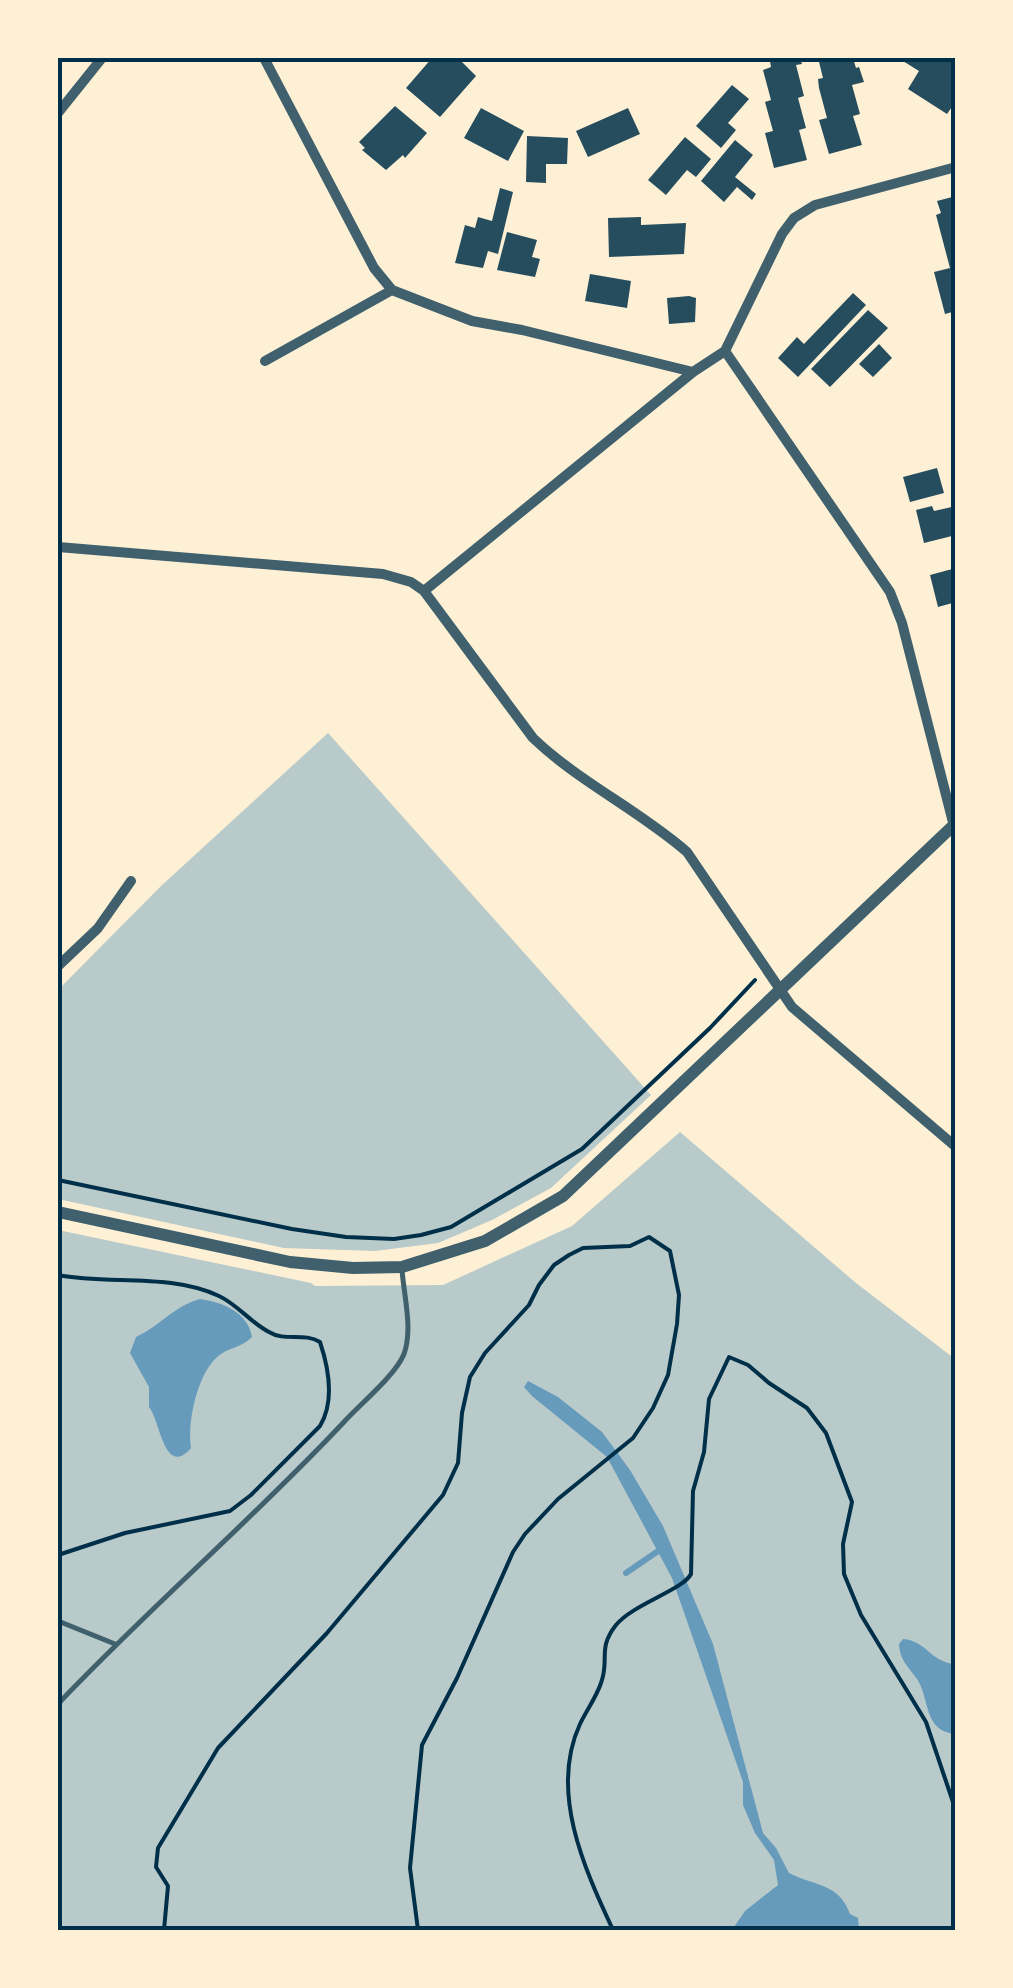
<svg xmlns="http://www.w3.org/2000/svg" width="1013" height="1988" font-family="Raleway,sans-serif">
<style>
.green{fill:#b9caca}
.water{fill:#669bbc}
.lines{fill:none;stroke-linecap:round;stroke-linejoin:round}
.stream{stroke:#669bbc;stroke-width:6}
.building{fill:#264d5e}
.path{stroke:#003049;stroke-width:4}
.service{stroke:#3f606c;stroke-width:5}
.minor{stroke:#3f606c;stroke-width:10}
.tertiary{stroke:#3f606c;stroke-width:12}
.neatline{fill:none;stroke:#003049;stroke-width:4}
</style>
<rect width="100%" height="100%" fill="#fdf0d5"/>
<path class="green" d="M328,733L651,1095L551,1188L492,1220L438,1243L375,1251L284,1248L58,1199V990L161,886Z
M680,1132L856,1283L955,1359V1930H58V1230L311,1283L315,1286L443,1285L572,1226Z"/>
<path class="water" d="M200,1299C222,1302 248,1312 252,1337C242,1348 228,1347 217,1357C197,1375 187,1423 191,1448C164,1479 160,1419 149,1407V1387L130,1353L136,1337C160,1326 174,1306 200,1299Z
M528,1381L558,1397L602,1432L630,1470L663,1526L713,1644L763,1833L776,1848L789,1873C814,1886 839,1883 850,1914L858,1918L859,1930H732L745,1911L778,1885L774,1860L755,1833L743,1805V1782L672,1578L607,1457L532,1396L524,1387Z
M903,1639C927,1641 930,1662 955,1664V1734C923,1731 930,1698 917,1679C908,1666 900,1661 899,1644Z"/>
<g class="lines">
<path class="stream" d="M626,1573L661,1549"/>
</g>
<path class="building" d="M432,58H458L476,76L440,117L406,88Z
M779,58H800L802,64L796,65L804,96L798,98L806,128L799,130L807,160L774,168L765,133L773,131L765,102L771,100L763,70L771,67L770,61Z
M818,58H853L856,68L859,67L864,82L852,85L860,114L853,116L862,145L829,154L819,120L827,118L819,88L818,79L823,78Z
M898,58H956V101L947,114L908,89L919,71Z
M732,85L749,99L728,123L736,130L721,148L696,126Z
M395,106L427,133L405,158L403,155L386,170L362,150L365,148L359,142Z
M481,108L524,131L508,161L464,138Z
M628,108L640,134L588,157L576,131Z
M527,136L568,138L567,164H546V183L526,182Z
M685,137L711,159L696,177L687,170L666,195L648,180Z
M735,140L753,155L735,177L756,194L752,200L737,187L724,202L701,181Z
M500,188L513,192L498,254L488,251L483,268L455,263L465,225L475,228L478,217L492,221Z
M956,196V311L945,314L934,272L950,268L936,215L941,213L937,201Z
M641,217V225L686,223L684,254L609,257L608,218Z
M507,232L537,240L532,257L540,259L535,277L497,270Z
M590,274L631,281L627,308L585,301Z
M853,293L866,305L798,377L778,358L797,337L804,344Z
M689,296L696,298L695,322L669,324L667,298Z
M868,310L888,328L830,387L811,369Z
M879,344L892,358L873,377L859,364Z
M937,468L944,493L910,502L903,477Z
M932,506L934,511L956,506V535L924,543L916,510Z
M956,568V602L938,607L930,575Z"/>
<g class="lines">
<path class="path" d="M58,1180L292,1229L346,1237L394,1239L421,1235L451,1227L582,1149L710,1028L755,980
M58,1275C109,1285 170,1273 219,1296C238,1305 250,1322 269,1332C285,1342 304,1332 320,1342C329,1369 335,1401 320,1426L251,1495L230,1511L125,1533L58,1555
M164,1930L168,1886L156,1867L158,1848L218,1748L327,1633L443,1495L458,1463L462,1413L470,1377L485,1353L529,1305L539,1285L554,1265L569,1255L583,1248L630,1246L649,1237L670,1251L679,1295L677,1324L668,1375L653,1408L633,1438L558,1499L525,1534L513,1552L457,1678L422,1745L410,1868L418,1930
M613,1930C584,1868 549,1791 580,1724C587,1709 596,1698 601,1683C610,1659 597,1649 616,1625C633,1604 683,1590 691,1574L693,1491L704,1452L709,1399L729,1357L748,1365L769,1383L807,1408L826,1433L852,1502L843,1544L844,1574L861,1615L926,1722L956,1811"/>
<path class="service" d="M58,1621L115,1644
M58,1704C150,1607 252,1520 343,1423C359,1405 395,1376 404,1354C413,1329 404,1296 402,1270"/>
<path class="minor" d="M264,58L374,268L392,290L472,321L522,330L693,372
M58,113L102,58
M725,351L890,592L902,623L956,834
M265,361L392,290
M58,547L383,574L411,582L424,591L533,738C579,782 639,810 687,852L792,1007L956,1147
M424,591L693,372L725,351L782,234L794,218L815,205L956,167
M58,966L98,928L131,881"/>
<path class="tertiary" d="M58,1212L290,1262L353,1268L402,1267L485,1241L563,1196L956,823"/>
</g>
<rect width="1013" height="1988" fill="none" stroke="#fdf0d5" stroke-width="120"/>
<rect x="60" y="60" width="893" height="1868" class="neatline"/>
</svg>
